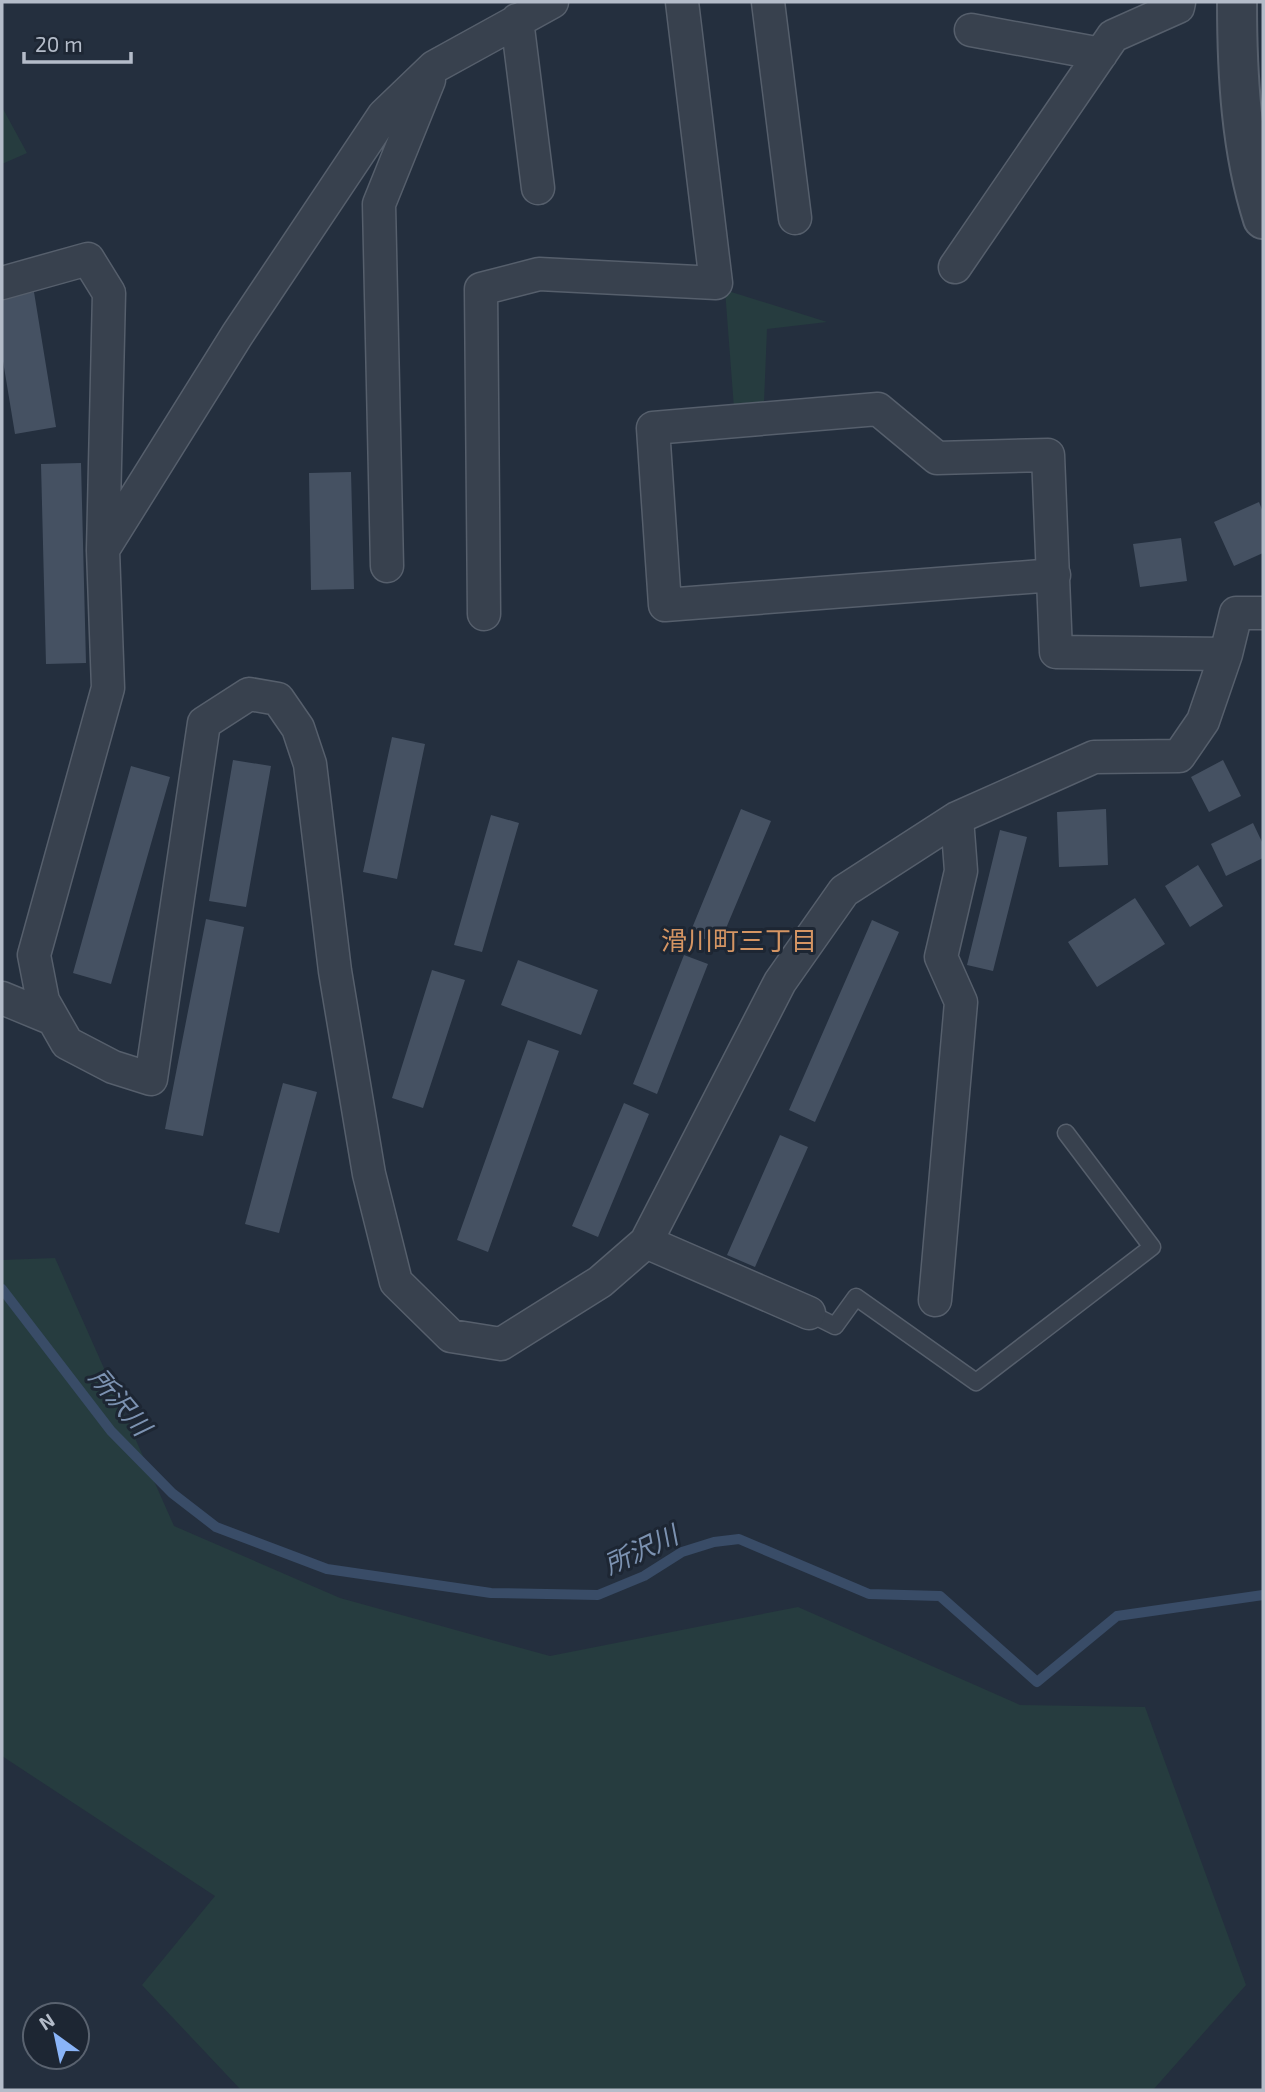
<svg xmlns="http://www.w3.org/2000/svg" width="1265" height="2092" font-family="'Exo 2','Noto Sans JP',sans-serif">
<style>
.green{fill:#263c3f}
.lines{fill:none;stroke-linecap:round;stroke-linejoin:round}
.stream{stroke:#394c67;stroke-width:10}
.building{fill:#455162}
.service-casing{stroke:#565f6c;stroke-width:19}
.minor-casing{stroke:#565f6c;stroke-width:35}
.tertiary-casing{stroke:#565f6c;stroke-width:42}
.service{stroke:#38414e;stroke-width:16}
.minor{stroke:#38414e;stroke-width:32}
.tertiary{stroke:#38414e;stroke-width:38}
.labels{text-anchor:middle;stroke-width:6;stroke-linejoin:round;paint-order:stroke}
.neighbourhood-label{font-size:26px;fill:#d59563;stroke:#1d2633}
.water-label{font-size:26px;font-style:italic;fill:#7c92b1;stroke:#1d2633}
</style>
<rect width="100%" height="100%" fill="#242f3e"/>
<path class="green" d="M2,107L27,153L2,164Z
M725,290L827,322L767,329L764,402L734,408Z
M55,1258L174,1526L340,1598L550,1656L798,1607L1020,1705L1145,1707L1246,1985L1153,2090H241L142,1985L215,1896L2,1756V1260Z"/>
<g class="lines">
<path class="stream" d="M2,1289L111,1431L172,1493L216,1527L327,1569L491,1593L598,1595L644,1576L682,1552L714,1542L739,1539L869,1594L940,1596L1037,1682L1117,1616L1263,1595"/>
</g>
<path class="building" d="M34,292L56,427L15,434L2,355V298Z
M81,463L86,663L46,664L41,464Z
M351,472L354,589L311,590L309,473Z
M1259,502L1263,512V553L1234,566L1214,522Z
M1181,538L1187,581L1140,587L1133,544Z
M392,737L425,744L397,879L363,872Z
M233,760L271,766L246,907L209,901Z
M1223,760L1241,796L1209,812L1191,777Z
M131,766L170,777L111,984L73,973Z
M741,809L771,821L719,945L690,933Z
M1106,809L1108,865L1059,867L1057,812Z
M491,815L519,823L482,952L454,945Z
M1253,823L1263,844V858L1226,876L1211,844Z
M1000,830L1027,837L993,971L967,965Z
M1198,865L1223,906L1190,927L1165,886Z
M1135,898L1165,944L1097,987L1068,942Z
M206,919L244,927L203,1136L165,1129Z
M872,920L899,932L815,1122L789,1110Z
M684,955L708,964L657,1094L633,1084Z
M518,960L598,990L581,1035L501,1005Z
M432,970L465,980L423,1108L392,1098Z
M528,1040L559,1051L488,1252L457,1240Z
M283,1083L317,1092L279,1233L245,1224Z
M624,1103L649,1114L598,1237L572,1226Z
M780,1135L808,1147L755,1267L727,1255Z"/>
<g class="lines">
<g class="service-casing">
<path id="service" d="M809,1313L835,1326L856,1297L976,1382L1152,1247L1066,1133"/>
</g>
<g class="minor-casing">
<path id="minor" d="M768,2L795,218
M517,20L538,188
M971,30L1101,54
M955,267L1113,36L1178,7L1179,2
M2,283L88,259L109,293L103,550L108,688L34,955L43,1001L67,1043L113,1067L151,1079L204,723L249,694L278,699L298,728L310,764L335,971L369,1174L396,1282L451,1336L501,1344L600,1282L646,1242L780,982L844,891L957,818L1094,757L1179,756L1203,721L1226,654
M104,548L237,335L384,115L434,67L552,2
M387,566L379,204L429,80
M1054,575L665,605L653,428L878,409L937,458L1048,455L1056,652L1226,654L1236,613H1263
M484,614L481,289L539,274L716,283L682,2
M2,998L53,1019
M646,1242L809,1313
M935,1300L961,1002L941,957L961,871L957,818"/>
</g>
<g class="tertiary-casing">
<path id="tertiary" d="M1237,2C1237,74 1241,150 1263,219"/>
</g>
<use href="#service" class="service"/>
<use href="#minor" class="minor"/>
<use href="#tertiary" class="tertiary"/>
</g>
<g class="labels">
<g class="neighbourhood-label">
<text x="739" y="950">滑川町三丁目</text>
</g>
<g class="water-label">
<text transform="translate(120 1402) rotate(50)" y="9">所沢川</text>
<text transform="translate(641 1550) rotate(-25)" y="9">所沢川</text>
</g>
</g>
<rect width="1265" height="2092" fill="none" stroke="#b4bcc9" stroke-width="7"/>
<g transform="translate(56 2036) rotate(327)"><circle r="33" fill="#1d2633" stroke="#59626f" stroke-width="2"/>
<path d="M0-5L12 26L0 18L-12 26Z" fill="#8ab4f8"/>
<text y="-10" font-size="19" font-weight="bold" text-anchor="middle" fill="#b4bcc9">N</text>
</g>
<path d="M24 52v10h107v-10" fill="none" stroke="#b4bcc9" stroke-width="3.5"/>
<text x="35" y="52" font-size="21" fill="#b4bcc9" stroke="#1d2633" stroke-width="5" paint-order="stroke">20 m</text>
</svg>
